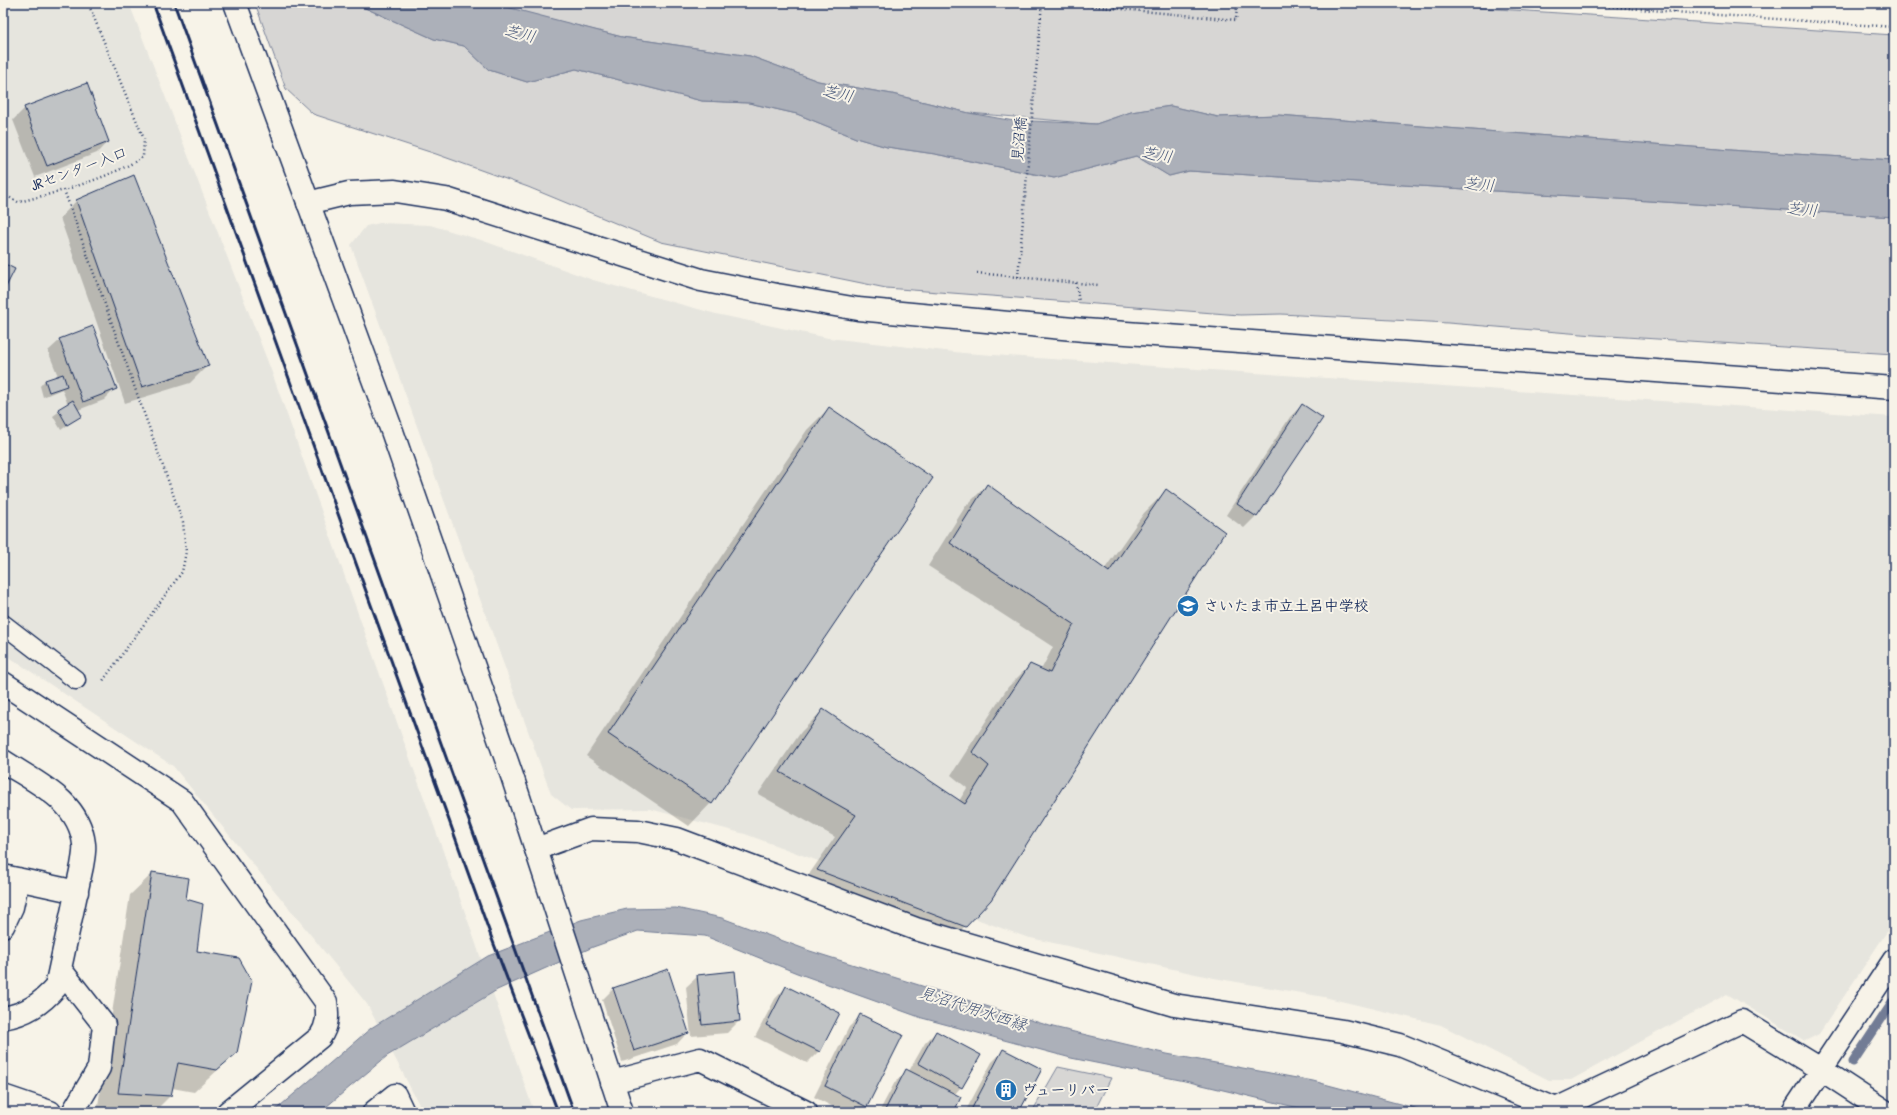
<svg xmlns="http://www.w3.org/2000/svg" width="1897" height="1115" font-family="'Patrick Hand','Klee One',sans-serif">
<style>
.built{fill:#e6e5de}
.green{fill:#d7d6d4;stroke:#798299}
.water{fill:#acb0b9;stroke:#727c95}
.shadow{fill:#0003}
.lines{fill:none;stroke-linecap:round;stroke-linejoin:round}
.stream{stroke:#727c95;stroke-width:9}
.building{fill:#c0c3c5;stroke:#1b2f5e}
.service-casing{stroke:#1b2f5e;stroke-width:21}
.minor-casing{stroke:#1b2f5e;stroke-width:25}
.tertiary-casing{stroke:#1b2f5e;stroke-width:25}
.path{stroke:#1b2f5e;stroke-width:2.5;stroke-dasharray:1 3;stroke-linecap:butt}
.service{stroke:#f7f3e8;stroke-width:18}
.minor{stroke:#f7f3e8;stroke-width:22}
.tertiary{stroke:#f7f3e8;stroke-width:22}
.rail{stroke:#1b2f5e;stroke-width:3}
.labels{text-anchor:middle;stroke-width:4;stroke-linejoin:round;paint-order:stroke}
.street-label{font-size:15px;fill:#1b2f5e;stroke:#f7f3e8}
.poi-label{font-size:15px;font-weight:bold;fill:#1b2f5e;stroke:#f7f3e8;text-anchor:start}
.water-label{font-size:16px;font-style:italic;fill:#465679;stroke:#f7f3e8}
</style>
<rect width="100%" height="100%" fill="#f7f3e8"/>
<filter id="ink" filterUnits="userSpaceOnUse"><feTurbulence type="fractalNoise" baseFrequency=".025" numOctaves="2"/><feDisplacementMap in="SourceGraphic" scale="8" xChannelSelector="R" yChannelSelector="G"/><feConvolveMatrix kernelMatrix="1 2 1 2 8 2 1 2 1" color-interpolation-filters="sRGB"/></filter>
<g filter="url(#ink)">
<path class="built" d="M3,3H129L271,370L468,921L534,1112H423L367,1004L173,766L3,653Z
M380,223L430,225L481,240L593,280L716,314L828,338L963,353L1894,417V921L1819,1034L1805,1041L1727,994L1571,1080H1549L1441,1025L1324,997L1214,978L1026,937L745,834L650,809L571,810L551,794L351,245L366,226Z"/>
<path class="green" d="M255,3H354L434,39L464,46L489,70L527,82L576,69L702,101L749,103L797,114L856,138L887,147L935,154L1054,178L1136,156L1169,176L1189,171L1894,217V354L1594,335L1448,323L1281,314L1240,315L886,288L661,242L528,187L436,154L313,114L286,89Z
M487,3H1406L1894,35V160L1744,151L1278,115L1218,117L1171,106L1131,112L1096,124L969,113L892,94L818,81L750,56L622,37Z
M1058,1067L1111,1078L1094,1112H1032Z"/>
<path class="water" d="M354,3L495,4L622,37L750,56L818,81L892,94L969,113L1031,124L1032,121L1096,124L1131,112L1171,106L1218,117L1278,115L1744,151L1894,160V217L1189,171L1169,176L1136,156L1054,178L935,154L887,147L856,138L797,114L749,103L702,101L576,69L527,82L489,70L464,46L434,39Z
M676,908L722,918L810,951L1053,1027L1167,1054L1313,1081L1430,1112H1316L1185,1081L1071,1058L922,1018L797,973L705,936L638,931L593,947L497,990L387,1056L320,1112H273L371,1028L488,956L581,920L627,909Z"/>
<path class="shadow" d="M25,108L108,141L97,153L35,177L13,120Z
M77,200L207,366L190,383L125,403L60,218Z
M60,340L116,388L104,400L78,410L81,415L61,430L53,416L68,405L62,389L43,397L40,386L45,380L58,376L48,351Z
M1302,405L1256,516L1244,528L1226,515L1290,417Z
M829,408L932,478L711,803L689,826L586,756L807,430Z
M987,485L1104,570L1144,513L1166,491L965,926L943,948L796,893L835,837L758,794L801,732L823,710L959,801L967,788L951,775L1008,687L1030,665L1041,670L1053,647L928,566L965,507Z
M153,873L184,900L196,952L236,1053L194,1092L172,1088L170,1096L154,1112H97L130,895Z
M698,976L739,1021L727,1033L691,1036L686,987Z
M786,987L819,1051L807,1063L755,1037L775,999Z
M614,988L688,1032L677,1044L622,1062L602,1000Z
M860,1016L866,1106L860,1112H843L814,1097L849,1027Z
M936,1032L961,1087L954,1095L953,1112H879L895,1082L907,1070L909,1071L925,1043Z
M1004,1050L1018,1112H965L992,1062Z"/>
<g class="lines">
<path class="stream" d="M1853,1062L1894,1000"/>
</g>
<path class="building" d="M87,83L109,142L47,166L24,107Z
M134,175L209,366L142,387L76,200Z
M3,263L15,269L3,293Z
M93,326L117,389L83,402L59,339Z
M63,374L67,386L49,392L45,380Z
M73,400L82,416L67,425L58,409Z
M1302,404L1323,418L1257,517L1237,504Z
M829,407L933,478L712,804L608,734Z
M987,484L1109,572L1166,489L1225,532L991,900L966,927L817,870L856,815L780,772L823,709L965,804L989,766L972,752L1030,664L1050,673L1074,624L950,543Z
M152,872L189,878L186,899L203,904L197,951L239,958L252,981L237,1053L217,1070L178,1063L171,1096L118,1093Z
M668,969L689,1033L634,1051L613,988Z
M735,971L740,1021L702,1025L697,975Z
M786,986L840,1013L820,1052L766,1025Z
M860,1014L903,1035L867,1107L825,1086Z
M936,1031L981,1055L962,1088L918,1063Z
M1003,1049L1042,1069L1019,1112H970Z
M906,1069L961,1097L954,1112H884Z"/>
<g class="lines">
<g class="service-casing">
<path id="service" d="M3,624L76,680"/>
</g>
<g class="minor-casing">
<path id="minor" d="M308,203L349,193L395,191L446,199L701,280L777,295L858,309L1084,330L1894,388
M3,683L182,801L326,1002C328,1016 328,1025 320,1037L228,1112
M3,761C36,783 79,800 84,844C85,851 83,859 82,866L56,987C41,1004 26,1014 3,1018
M536,849L591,829L638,831L677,839L916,929L1174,1005L1343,1031L1400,1045L1556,1109L1742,1021L1822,1070L1886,1112
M3,876L77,892
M3,926L12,907L18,879
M60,969L104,1025L99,1068L73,1112
M612,1082L700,1059L806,1112
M3,1096L50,1112
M374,1112L395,1095L403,1112
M1793,1112L1894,960"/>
</g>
<g class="tertiary-casing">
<path id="tertiary" d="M235,3L392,431L512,776L622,1112"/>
</g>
<path class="path" d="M1059,3L1236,20L1237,3
M1569,3L1675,12L1894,27
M1675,12V3
M64,190L183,522L186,552L182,572L102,682
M3,194L18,202C57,193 110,178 143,157L144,139L88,3
M977,273L1098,285
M1018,277L1042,3
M1076,283L1079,302"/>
<use href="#service" class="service"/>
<use href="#minor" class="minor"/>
<use href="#tertiary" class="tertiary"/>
<path class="rail" d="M153,3L492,939L558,1112
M174,3L574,1112"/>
</g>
</g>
<defs>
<g id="school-disc" transform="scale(1.15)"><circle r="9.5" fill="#1f6fb2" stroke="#f7f3e8"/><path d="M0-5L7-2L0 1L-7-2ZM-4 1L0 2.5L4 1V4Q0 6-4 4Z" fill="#fff"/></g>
<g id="building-disc" transform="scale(1.15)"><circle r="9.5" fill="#1f6fb2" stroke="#f7f3e8"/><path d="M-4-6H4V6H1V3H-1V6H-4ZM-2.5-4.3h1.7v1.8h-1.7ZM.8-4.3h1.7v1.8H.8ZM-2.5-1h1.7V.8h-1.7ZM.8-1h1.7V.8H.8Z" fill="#fff"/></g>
</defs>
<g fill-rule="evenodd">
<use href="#school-disc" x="1188" y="606"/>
<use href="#building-disc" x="1006" y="1090"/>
</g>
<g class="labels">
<g class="street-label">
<text transform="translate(1019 139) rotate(-85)" y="5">見沼橋</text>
<text transform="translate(79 169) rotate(-20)" y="5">JRセンター入口</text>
</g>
<g class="poi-label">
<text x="1204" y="611">さいたま市立土呂中学校</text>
<text x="1022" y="1095">ヴューリバー</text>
</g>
<g class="water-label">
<text transform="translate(520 33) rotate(13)" y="6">芝川</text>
<text transform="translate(838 93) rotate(12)" y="6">芝川</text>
<text transform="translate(1157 154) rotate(9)" y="6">芝川</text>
<text transform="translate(1479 184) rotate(4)" y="6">芝川</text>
<text transform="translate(1802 209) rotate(4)" y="6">芝川</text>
<text transform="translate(973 1008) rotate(18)" y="6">見沼代用水西縁</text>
</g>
</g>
<rect width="1897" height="1115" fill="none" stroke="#f7f3e8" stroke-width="16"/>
<rect x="8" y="8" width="1881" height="1099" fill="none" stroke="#1b2f5e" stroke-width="1.5" filter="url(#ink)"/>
</svg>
